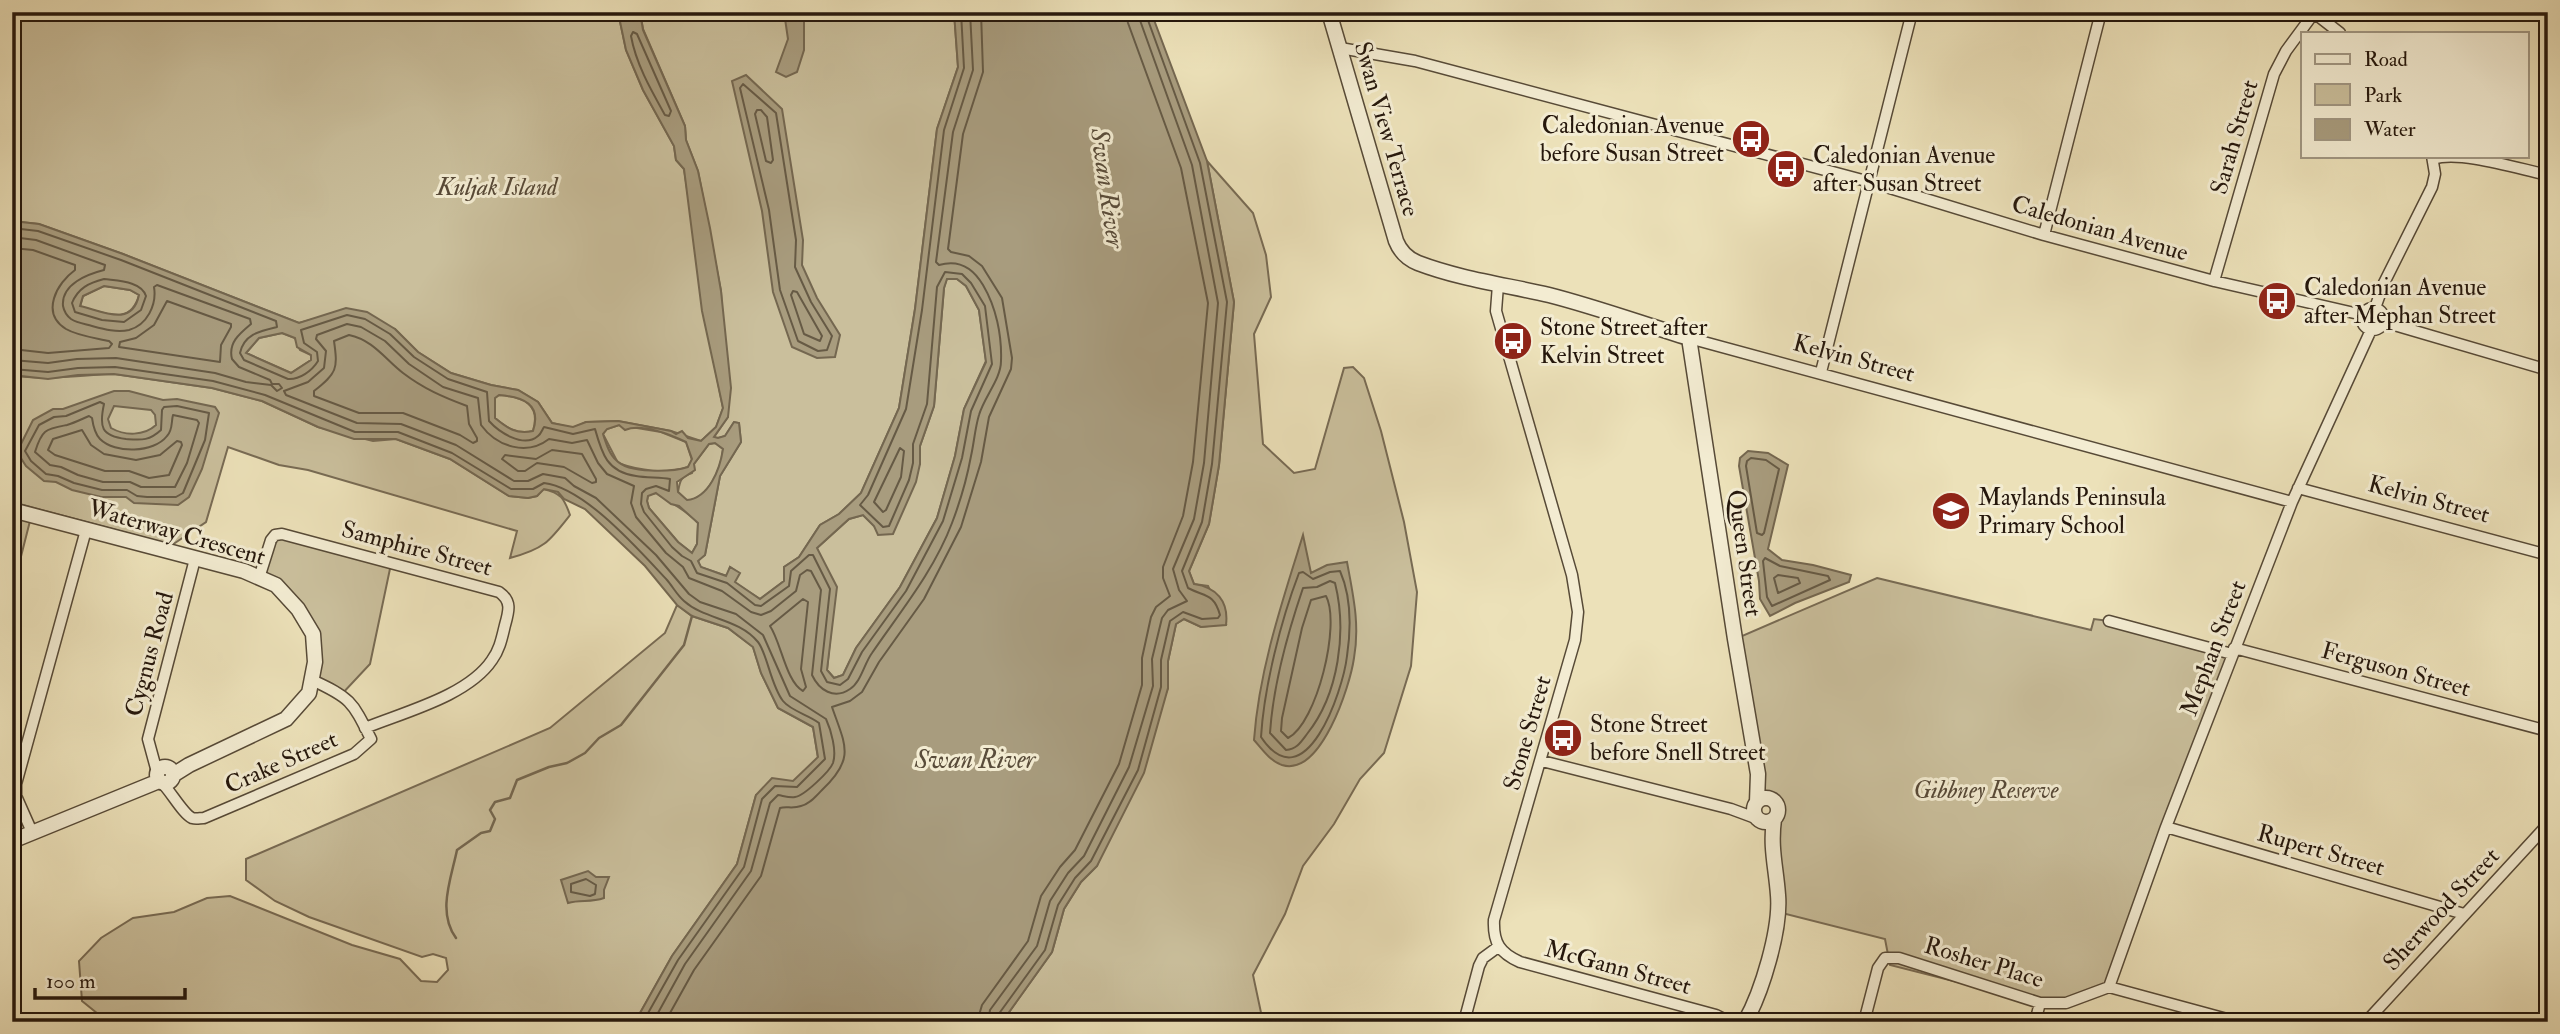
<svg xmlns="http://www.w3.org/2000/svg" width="2560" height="1034" font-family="'IM FELL Double Pica',serif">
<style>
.green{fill:#cabf9c;stroke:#786b54;stroke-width:2}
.water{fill:#a89c7e;stroke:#746750;stroke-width:2;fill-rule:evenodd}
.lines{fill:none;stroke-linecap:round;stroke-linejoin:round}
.shore{stroke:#665a45;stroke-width:2}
.stream{stroke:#746750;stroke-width:2.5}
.minor-casing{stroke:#574a37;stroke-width:13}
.tertiary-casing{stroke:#574a37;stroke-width:17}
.minor{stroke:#f3ecd2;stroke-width:10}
.tertiary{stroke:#f3ecd2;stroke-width:14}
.labels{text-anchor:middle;stroke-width:6;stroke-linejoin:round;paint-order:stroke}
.poi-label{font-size:24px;fill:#25170c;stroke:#f3ecd2;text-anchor:start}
.street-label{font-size:24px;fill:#25170c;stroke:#f3ecd2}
.park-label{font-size:24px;font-style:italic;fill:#574937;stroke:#f3ecd2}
.water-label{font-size:26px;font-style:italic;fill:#594c3a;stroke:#f3ecd2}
</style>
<rect width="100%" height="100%" fill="#ece1b9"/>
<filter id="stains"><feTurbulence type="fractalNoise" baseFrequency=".00286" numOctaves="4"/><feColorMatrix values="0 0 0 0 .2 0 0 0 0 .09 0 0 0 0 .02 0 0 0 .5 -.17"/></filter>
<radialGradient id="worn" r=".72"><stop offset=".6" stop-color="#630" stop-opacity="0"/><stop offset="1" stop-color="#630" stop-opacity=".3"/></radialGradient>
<path class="green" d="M12,12H618L626,50L643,90L674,146L676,160L684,169L712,353L723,408L716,427L701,441L671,431L618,421L586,422L573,428L552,423L538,402L518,390L491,385L451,373L418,352L395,329L321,317L299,323L123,254L39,224L12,221Z
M640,12H954L958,67L937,129L915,309L899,408L861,493L839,514L820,525L799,557L784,567V581L760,599L734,582L739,573L730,567L727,576L700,567L698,560L705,555L720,476L741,442L739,423L734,422L725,436L718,438L714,437L728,417L721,291L698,171L686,140L685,126L643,29Z
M1207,161L1253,213L1266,255L1271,297L1254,334L1263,444L1294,473L1315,469L1344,368L1353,367L1364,378L1381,431L1404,522L1417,592L1411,666L1384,753L1360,779L1334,824L1303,866L1285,914L1253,975L1263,1022H1002L1052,952L1064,909L1081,882L1097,866L1168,688V661L1176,624L1184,619L1201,627L1226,624L1208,586L1194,584L1189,571L1209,524L1219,465L1234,302Z
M947,278L957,279L966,286L979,310L986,361L964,409L955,456L937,518L900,587L856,648L843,675L834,678L827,670L832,621L817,548L849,519L863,515L874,526L920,464V446L934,406L944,288Z
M104,286L130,290L139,295C130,328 103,311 80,307L83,296Z
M282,333L295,338L300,350L311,355V360L291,373L246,353L259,338Z
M114,374L212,388L262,401L318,427L373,441L396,439L450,459L509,496L528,498L537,496L543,489C561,493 564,498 570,515C549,542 544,549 510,558L517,531L308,470L279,465L228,447L206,522L172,545L12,502V375C46,381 80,375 114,374Z
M499,395C524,397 541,404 533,431C517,435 507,428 495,418V398Z
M619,425L661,432L686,442L692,460L688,467C666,474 640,471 618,463L603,434L607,429Z
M715,443L723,449C721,469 709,498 687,501L678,492C680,481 680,477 692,473L694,464L709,444Z
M656,493C671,504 686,509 698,523L697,544L692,553L678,542L649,508L647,501L648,495Z
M12,516L30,521L12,592Z
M275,535L391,564L370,664L341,695L312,680L315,662L298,609L259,578Z
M1877,578L2091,630L2094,619L2109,621L2232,654L2109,987L2094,993L2040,1003L1890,965L1885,939L1778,912V896L1766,822L1783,810L1769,799L1758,774L1735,639Z
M677,605L692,616L728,628L753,647L761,673L778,708L813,727L818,758L793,782L756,795L737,864L672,956L635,1022H108L82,1001L79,961L101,938L133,918L174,912L207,898L230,896L352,945L400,959L421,981L437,982L448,970L446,958L433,954L422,957L309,917L275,901L246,880V859L550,728L665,633Z"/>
<path class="water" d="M618,12H640L643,30L685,126L686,140L698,171L710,228L721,291L731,388L728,417L714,437L718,438L725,436L734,422L739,423L741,442L720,476L705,555L698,561L701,567L726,576L730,567L740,573L735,582L760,599L784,581V567L799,557L820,525L839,514L861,493L899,408L915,309L937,129L958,67L954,12H1151L1207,161L1234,302L1219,465L1209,524L1189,571L1194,584C1216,587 1229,601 1226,625L1201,627L1184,619L1176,624L1168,661V688L1144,773L1097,866L1081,882L1064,909L1052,952L1002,1022H635L672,956L737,864L756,795L772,778L793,781L818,757L813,727L778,708L761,673L753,647L728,628L692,616L677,605L645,566L585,509L564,499L558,492L544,489L537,496L528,498L509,496L450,459L396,439H354L318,427L262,401L212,388L114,374L78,375L48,379L12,375V221L39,224L123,254L299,323L346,308L367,312L395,329L418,352L451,373L491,385L518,390L538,402L552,423L573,427L586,422L618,421L671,431L676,434L682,431L688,438L701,441L716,427L723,408L702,311L684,169L676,160L674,146L643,90L626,50ZM947,279H957L966,286L979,310L986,362L964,409L955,456L937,518L900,587L856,648L843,675L834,678L827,670L837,587L817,548L849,519L863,515L874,526L878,535L893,534L916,482L920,464V446L934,406L944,288ZM104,286L130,290L139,295C132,328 102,311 80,306L83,296ZM282,333L295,338L297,347L311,355V360L291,373L246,353L259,338ZM499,395C523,397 542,404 533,431C517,435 507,428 495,418V398ZM619,425L625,430C641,423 670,434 686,442L692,459L688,467C672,472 629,474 616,460C609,454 606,443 603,434L607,429ZM715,443L723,449C720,469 709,498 687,500L678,492L677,482L695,470L694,464L709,444ZM656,493L671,504L679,506L698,523L697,544L692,553L678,542L649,508L647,501L648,496Z
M784,12H804V50L797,72L786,77L776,72L788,39Z
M746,75L782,109L803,240L802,265L817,298L840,335L835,357L817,358L792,347L773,292L762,211L732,81Z
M114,391H129L163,400L177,399L215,407L219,413L202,469L189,497L178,505L134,503L126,497H101L72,490L56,482L44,481L26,466L17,452L33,420L53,409H63ZM114,406L151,410L155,415L156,425C144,436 125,436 111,428L108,419Z
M1748,451L1768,453L1788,465L1768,549L1782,560L1813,565L1851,575L1849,582L1795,603L1770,616L1760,599L1759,581L1739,466L1740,458Z
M1303,535L1311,573L1327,565L1347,562C1353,595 1360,624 1354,658C1350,686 1321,777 1282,765C1270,761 1262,749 1254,740C1259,670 1282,602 1303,535Z
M588,871L596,877H609L604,890V898C590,903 581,899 568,903L561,880Z"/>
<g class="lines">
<path class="shore" d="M633,32L637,34L671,111L669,116L665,115C651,90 636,64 631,36Z
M743,84L776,113L796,240L795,267L811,302L832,336L827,350L818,351L798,341L780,290L769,210L740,88Z
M757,110H761L767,117L773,160L771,163L766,161L755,114Z
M12,228L38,231L121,260L276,321L277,327C260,331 244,334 240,353L244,360L288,379C299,380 312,371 318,361L317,352L304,343L301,330L347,315L365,319L390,334L414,357L448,379L487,392L489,421C498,431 523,449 538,436C541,434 542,430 544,427L573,434L595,429C602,454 607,472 636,476C647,478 660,477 670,479L669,491L656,486L646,489L642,493L641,504L644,512L672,547L682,556L691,561L697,573L727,583L755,605L761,606L789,586L791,571L809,555H813L830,589L821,671L827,682L840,685L848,679L862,652L906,591L943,521L962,458L971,411L992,364L985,306L971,283L962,274L945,272L937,287L927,404L913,444V463L909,480L889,526L883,527L860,505L868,495L906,409L922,310L944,130L964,68L961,12
M12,237L36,240L105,265L104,270C88,274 61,284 63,306C64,311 67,316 71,319C77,323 85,324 92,326C103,329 117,333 129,330C147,325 157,305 154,287L157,285L250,319L251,324C239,334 228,343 232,359L239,367L270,380L272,384H279L282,388L277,391L271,385L246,382L215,373L116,358L77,359L48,363L12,360
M12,248L33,250L75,265V270C57,283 40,313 66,329C78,336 96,338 109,341L112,344L109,348L48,353L12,349
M104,279C118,281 141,281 146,296L141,310L124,322L102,320L75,312L72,303C78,288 89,283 104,279Z
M793,291L797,292L822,336L820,341L804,334L791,295Z
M167,301L231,324V327L221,345L220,362L119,347L120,342L136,338L154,325Z
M349,335C373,340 385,359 403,373C424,389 443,397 467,406L469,424L477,438V441L473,443L460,435L403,413H359L314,396V391C337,373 338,369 334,341Z
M12,369L48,372L78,368L115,367L213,381L265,395L355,432H398L452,453L511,489H533L544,483C585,488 638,549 667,580C673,587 677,595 684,601C705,620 738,618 758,642C767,653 771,686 783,701C791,711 809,715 819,723L825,759L797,787L775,786L762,799L744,867L678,960L643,1022
M100,402L104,404C99,427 101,436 126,439C142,440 149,441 161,430L162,410L164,407L177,406L209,413L205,440L183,493L176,497H147L137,496L127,490H102L74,483L58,476L46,474L31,461L25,451L39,425L54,417L66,416Z
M173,415L197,420L199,423L187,463L175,487H141L130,482H103L78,475L61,467L50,465L35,452C42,429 46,429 67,425C74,423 82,419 89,416L92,418C93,425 95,434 100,439C115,454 154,453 167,436C173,430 171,422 173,415Z
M82,430L91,445L104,454L136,460L160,455L177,441L181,442L182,445L169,475L149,478L129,471H105L55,455L48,450L53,439Z
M900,448L904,451L901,477L886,510L883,512L874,502Z
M552,450L582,454L596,479V482L592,483L564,467L537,463L525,471H518L502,459L505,455L536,459Z
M1751,458L1766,460L1779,469L1764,533L1762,535L1757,533L1746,466L1747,461Z
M1765,558L1780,566L1828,576L1830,580L1772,606L1767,597L1763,561Z
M1340,571C1351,596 1351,629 1347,656C1343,691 1305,803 1261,737C1264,687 1281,620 1299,573L1303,572L1313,579L1330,572Z
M1778,575L1798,578L1800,583L1778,593L1774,578Z
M1330,581L1335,583C1347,631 1339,694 1307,734C1301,742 1297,749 1286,750L1270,733C1273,687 1288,632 1303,588L1317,587Z
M1326,596C1341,624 1317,723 1288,738L1281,731L1282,718L1302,628L1311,600Z
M803,599L808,602L801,669L806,687L803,691C786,682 781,642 770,626Z
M586,879L596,885L595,894L590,896L571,892V884Z
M653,1022L685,964L751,871L770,803L778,795C784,796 790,798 795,797C804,796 830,771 833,763C837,751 831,730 826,719L790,696L763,635L736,614L700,602L689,594L656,555L596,498L574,486L565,478L543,474L528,481H514L456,445L401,424L357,423L286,395L284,391L308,382L324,368L326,351L316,339L317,335L347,324L361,327L385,341L409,364L443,387L478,398L481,425C497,447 527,456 549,439L572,443L587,440L598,463L607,474L634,486L631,503L636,517L666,553L683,567L689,578L722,591L751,612L761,615L771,611L796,591L800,575L807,570L811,571L821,590L812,675C819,690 834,700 850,689C861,682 864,664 872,653C900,612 934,571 952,523C960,502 967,478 971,456C974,443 975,428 979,415C984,397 1001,379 1001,361C1002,335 996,307 983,285C973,268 959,259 939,265L936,262L953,132L973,70L970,12
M665,1022L694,970L761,876L780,808C786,806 793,809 801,806C810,804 816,796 822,790C856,758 845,745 832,707L850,701L862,692L879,662L924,599L961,527L981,462L989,417L1011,369L1012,358L1002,298L982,266L969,256L951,252L948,249L963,134L983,72L981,12
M977,1022L982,1005L1028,941L1041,896L1060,867L1075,850L1119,764L1142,685V658L1151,617L1156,607L1170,596L1163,578V567L1183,516L1193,462L1208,303L1181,168L1128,23L1126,12
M988,1022L990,1010L1037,946L1050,901L1068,873L1084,856L1129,767L1153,686L1152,659L1162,618L1168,610L1187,601L1179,590L1173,569L1194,519L1204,463L1218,303L1192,165L1137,12
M996,1022L998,1015L1045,950L1058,905L1075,878L1091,861L1138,770L1161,687V660L1170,621L1183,612L1202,619L1218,618L1220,615C1214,593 1205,597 1188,588L1182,571L1202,522L1212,464L1227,302L1200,163L1145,12"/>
<path class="stream" d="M456,938C437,912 451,879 457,850L481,833L490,831L495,819L490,810L495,802L510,798L517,780L549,767L567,763L585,753L599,738L621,725L684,645L692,616"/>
<g class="minor-casing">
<path id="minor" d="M2313,12L2340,33
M1340,48L1415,61L1870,182L2044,235L2214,281L2363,315
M2433,159C2460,150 2519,169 2548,175
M2044,235L2101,12
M2214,281L2274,74L2286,51L2314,13
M1498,285L1496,311L1572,575L1578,612L1575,640L1494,920C1493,943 1500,953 1520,962L1716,1015L1730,1022
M2362 319a11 11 0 1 1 22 0a11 11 0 1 1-22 0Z
M2375,308L2384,283L2432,187L2435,174L2432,156
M2384,322L2548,370
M1689,338L2292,502
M2542,369L2548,353
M1821,372L1912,12
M2298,488L2548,555
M259,578L271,540L275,535L282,534L499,592C512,601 509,611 505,625C502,637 500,649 492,660C468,696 404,712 365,728
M2109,621L2232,654
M2234,648L2548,731
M1542,761L1731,809L1758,819
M157,772L148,739L195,559
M161,782C170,790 183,814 192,818C196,819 200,818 204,818L354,754L371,739C352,701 351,698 312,680
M2166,827L2464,914
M32,832L16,796V784L86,530
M2109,987L2166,827L2292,502L2371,330
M2109,987L2238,1022
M1464,1022L1479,966L1483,958L1498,947
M1864,1022L1878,968L1885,958H1899L2040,1003H2066L2109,987
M2035,1022L2040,1003
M2366,1022L2548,824"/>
</g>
<g class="tertiary-casing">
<path id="tertiary" d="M1329,12L1396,241C1400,251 1408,259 1418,263C1460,279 1506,285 1549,295C1596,307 1643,324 1689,338L1735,639L1758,774L1757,802
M12,510L244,571L276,585L298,609L313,634L315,662L309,693L286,719L189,765L173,775
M157 775a8 8 0 1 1 16 0a8 8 0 1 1-16 0Z
M1754 810a12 12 0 1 1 24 0a12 12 0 1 1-24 0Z
M12,841L159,781
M1745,1022C1762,992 1781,929 1778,895C1776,867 1770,848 1774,819"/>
</g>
<use href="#minor" class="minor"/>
<use href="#tertiary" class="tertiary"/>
</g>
<defs>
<g id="bus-disc" transform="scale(2.0125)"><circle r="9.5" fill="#8f2418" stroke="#f3ecd2"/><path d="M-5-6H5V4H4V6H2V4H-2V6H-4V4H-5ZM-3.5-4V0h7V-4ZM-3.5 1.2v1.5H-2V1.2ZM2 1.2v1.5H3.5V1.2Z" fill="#fff"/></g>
<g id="school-disc" transform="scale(2.0125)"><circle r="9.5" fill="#8f2418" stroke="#f3ecd2"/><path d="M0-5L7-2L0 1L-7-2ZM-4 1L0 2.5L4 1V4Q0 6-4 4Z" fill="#fff"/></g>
</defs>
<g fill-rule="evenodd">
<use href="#bus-disc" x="1751" y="139"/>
<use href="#bus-disc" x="1786" y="169"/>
<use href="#bus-disc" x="2277" y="301"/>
<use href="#bus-disc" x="1513" y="341"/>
<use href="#school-disc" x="1951" y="511"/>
<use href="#bus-disc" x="1563" y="738"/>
</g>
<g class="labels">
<g class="poi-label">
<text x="1724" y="133" text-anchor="end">Caledonian Avenue<tspan x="1724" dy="28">before Susan Street</tspan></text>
<text x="1813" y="163">Caledonian Avenue<tspan x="1813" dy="28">after Susan Street</tspan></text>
<text x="2304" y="295">Caledonian Avenue<tspan x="2304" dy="28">after Mephan Street</tspan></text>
<text x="1540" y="335">Stone Street after<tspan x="1540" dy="28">Kelvin Street</tspan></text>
<text x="1978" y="505">Maylands Peninsula<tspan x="1978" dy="28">Primary School</tspan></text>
<text x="1590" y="732">Stone Street<tspan x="1590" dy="28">before Snell Street</tspan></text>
</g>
<g class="street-label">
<text transform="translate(1387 129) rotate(74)" y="8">Swan View Terrace</text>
<text transform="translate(2234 137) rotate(-74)" y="8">Sarah Street</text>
<text transform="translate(2100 228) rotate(16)" y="8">Caledonian Avenue</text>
<text transform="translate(1854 358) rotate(15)" y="8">Kelvin Street</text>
<text transform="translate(2429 499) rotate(15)" y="8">Kelvin Street</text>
<text transform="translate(177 532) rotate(16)" y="8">Waterway Crescent</text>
<text transform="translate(417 548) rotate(15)" y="8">Samphire Street</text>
<text transform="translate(1745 553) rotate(82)" y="8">Queen Street</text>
<text transform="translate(2213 648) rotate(-69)" y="8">Mephan Street</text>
<text transform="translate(149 654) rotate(-75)" y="8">Cygnus Road</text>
<text transform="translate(2396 669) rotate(15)" y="8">Ferguson Street</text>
<text transform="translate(1527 733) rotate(-74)" y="8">Stone Street</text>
<text transform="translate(281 762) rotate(-24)" y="8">Crake Street</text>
<text transform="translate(2321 850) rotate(16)" y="8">Rupert Street</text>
<text transform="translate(2441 909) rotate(-47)" y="8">Sherwood Street</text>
<text transform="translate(1984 962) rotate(17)" y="8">Rosher Place</text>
<text transform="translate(1618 967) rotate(15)" y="8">McGann Street</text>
</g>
<g class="park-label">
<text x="497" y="195">Kuljak Island</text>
<text x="1986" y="798">Gibbney Reserve</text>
</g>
<g class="water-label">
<text transform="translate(1108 188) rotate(82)" y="9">Swan River</text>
<text x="975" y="768">Swan River</text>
</g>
</g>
<rect width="2560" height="1034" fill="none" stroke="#ece1b9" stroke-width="42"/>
<rect x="14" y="14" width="2532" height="1006" fill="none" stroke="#25170c" stroke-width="3.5"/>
<rect x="21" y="21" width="2518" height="992" fill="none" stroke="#25170c" stroke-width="2"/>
<rect x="2301" y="32" width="228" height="126" fill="#f3ecd2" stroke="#a19783" stroke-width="2"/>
<rect x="2315" y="54" width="35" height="10" fill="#f3ecd2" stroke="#a19783" stroke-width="2"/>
<text x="2364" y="66" font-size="21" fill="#25170c">Road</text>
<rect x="2315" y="84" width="35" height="21" fill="#cabf9c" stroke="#a19783" stroke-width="2"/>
<text x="2364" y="102" font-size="21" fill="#25170c">Park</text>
<rect x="2315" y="119" width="35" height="21" fill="#a89c7e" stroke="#a19783" stroke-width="2"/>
<text x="2364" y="136" font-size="21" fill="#25170c">Water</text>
<path d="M35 988v10h150v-10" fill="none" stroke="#25170c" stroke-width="3.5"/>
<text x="46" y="988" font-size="21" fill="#25170c" stroke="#f3ecd2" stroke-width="5" paint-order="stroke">100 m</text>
<rect width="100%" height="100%" filter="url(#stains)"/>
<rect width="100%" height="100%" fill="url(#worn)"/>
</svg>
